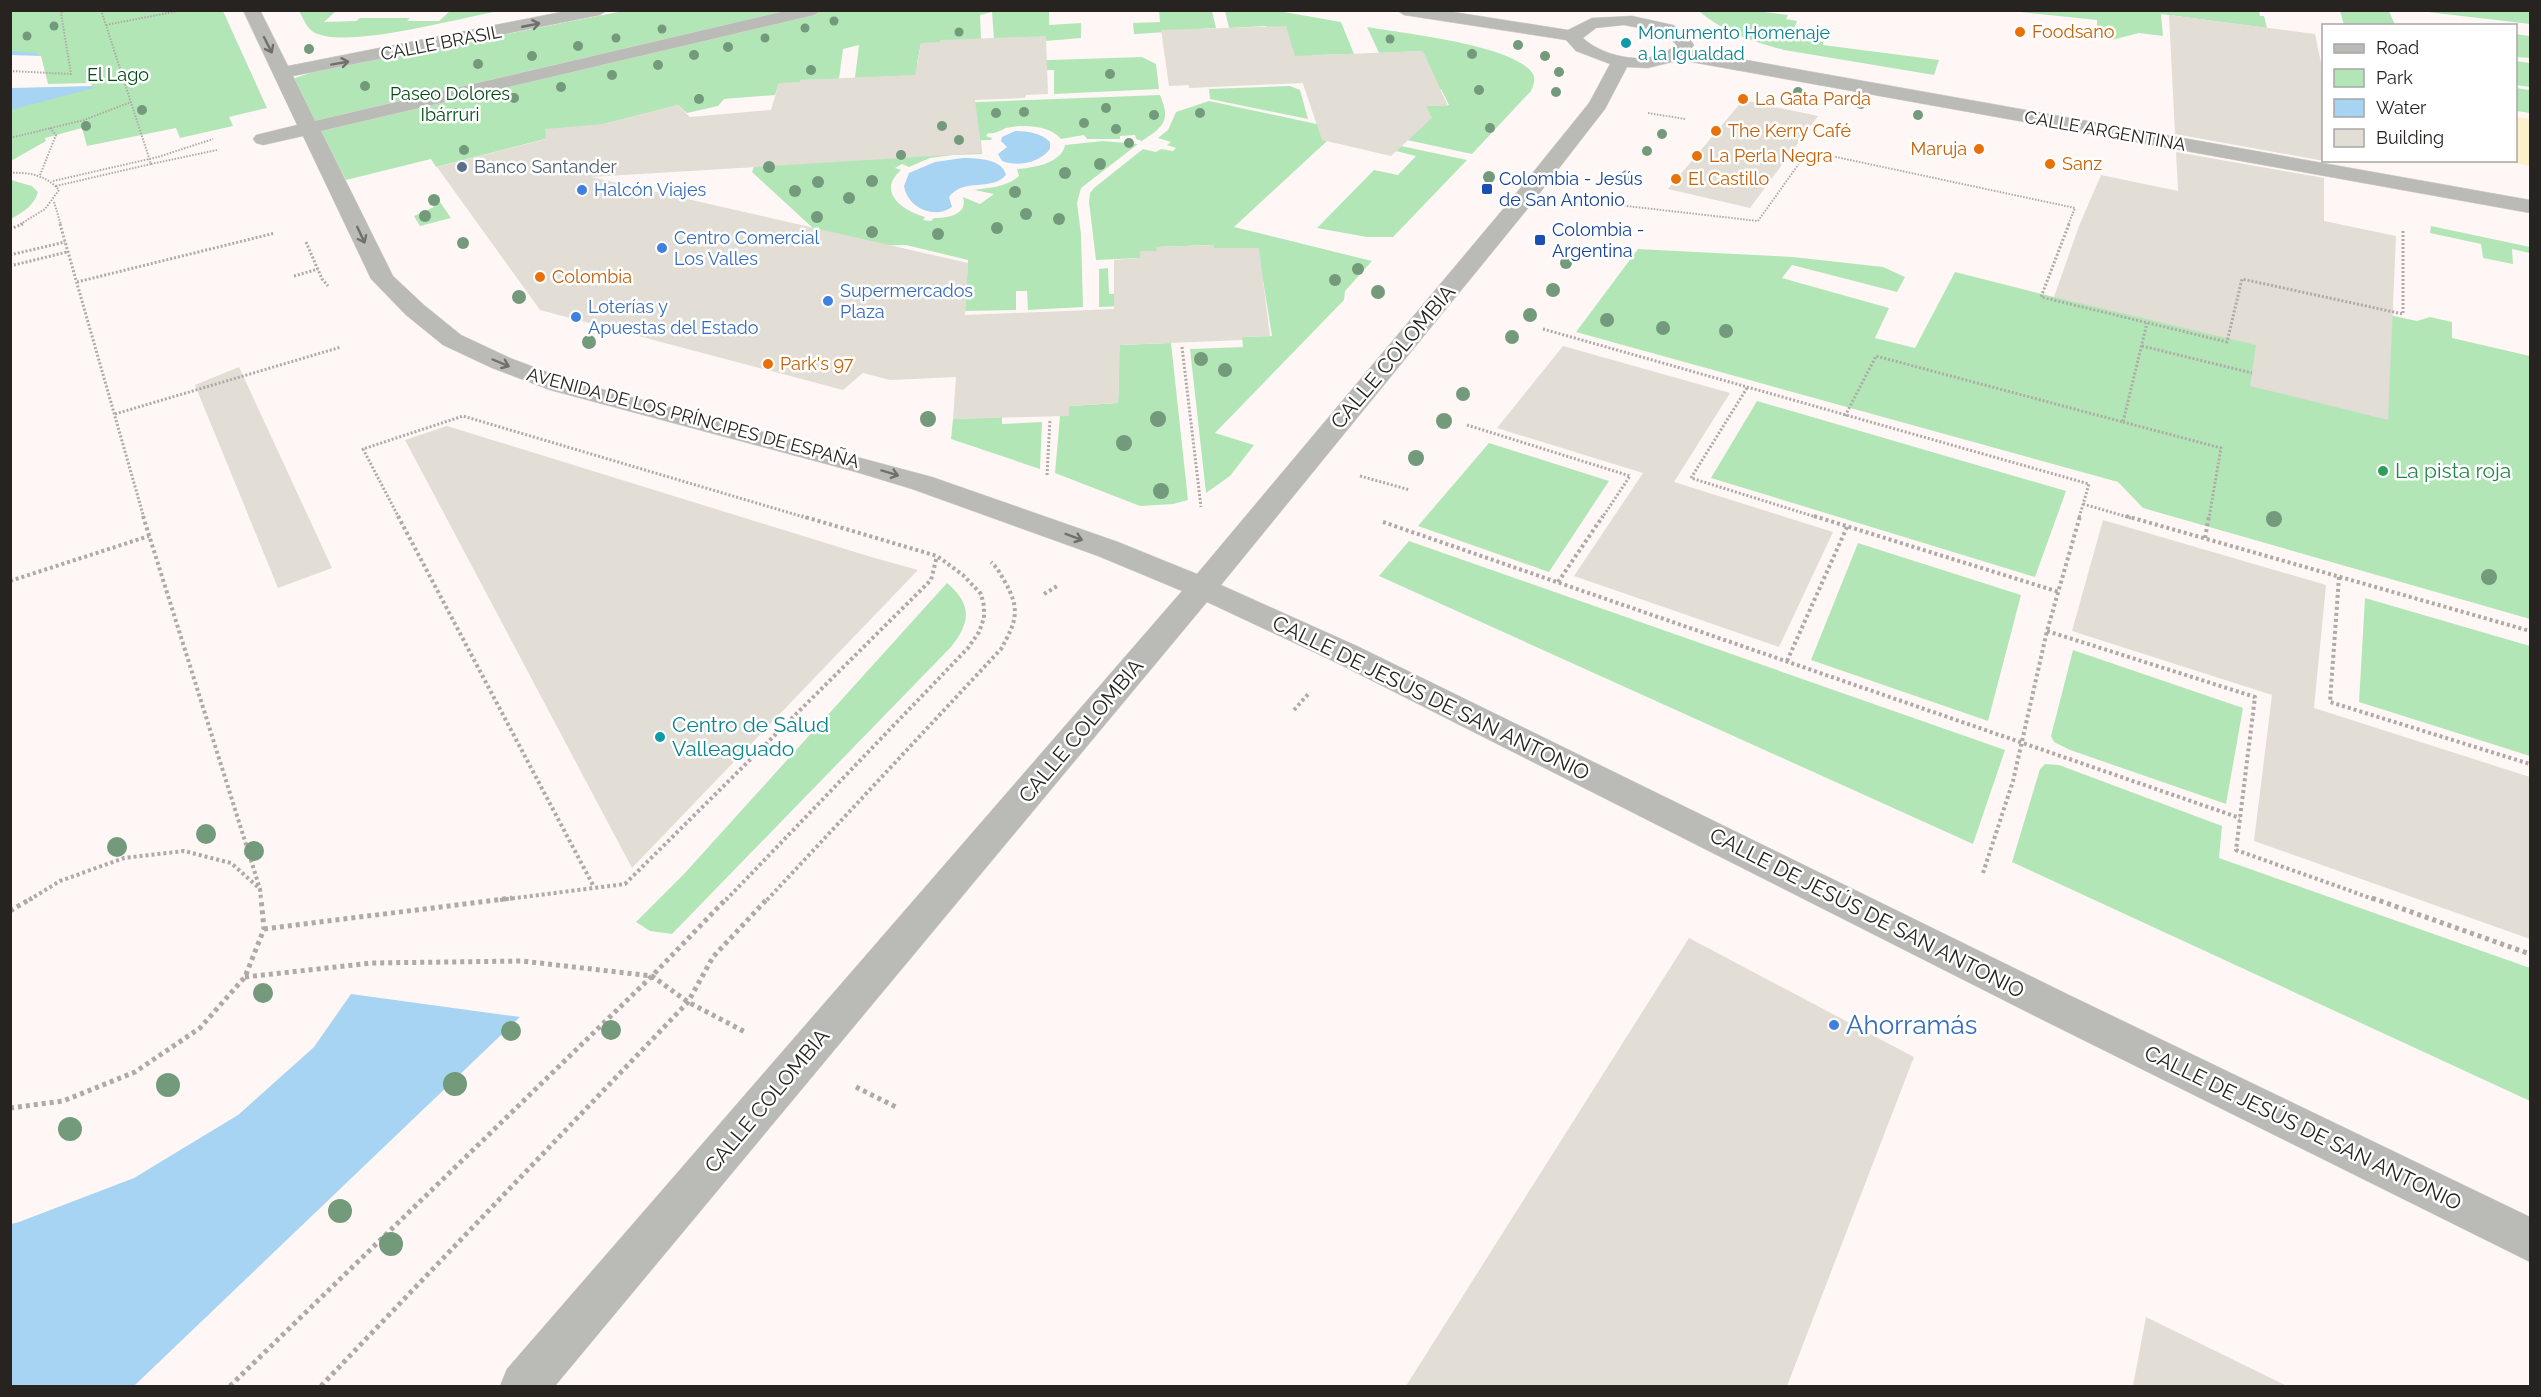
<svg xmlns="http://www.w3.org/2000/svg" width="2541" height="1397" font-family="Raleway,sans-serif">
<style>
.green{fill:#b3e6b7}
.sand{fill:#faf0ca}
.water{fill:#a7d4f3}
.pier{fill:#fff7f5}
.building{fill:#e2ddd5}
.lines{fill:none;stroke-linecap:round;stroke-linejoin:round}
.minor-casing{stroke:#dcd5d3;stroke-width:1}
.path-far3{stroke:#afa9a7;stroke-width:2;stroke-dasharray:1.5 1.5;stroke-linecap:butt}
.path-far2{stroke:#afa9a7;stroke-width:3;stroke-dasharray:2 2;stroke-linecap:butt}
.path-far1{stroke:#afa9a7;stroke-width:4;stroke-dasharray:3 3;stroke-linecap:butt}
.path{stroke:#afa9a7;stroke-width:5;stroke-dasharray:4 4;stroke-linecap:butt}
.minor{fill:#babbb7;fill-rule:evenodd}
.tree{fill:#739a7a}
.oneway{stroke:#706f6c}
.food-dot{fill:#e8710a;stroke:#fff;stroke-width:2}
.culture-dot{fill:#0f9aa8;stroke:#fff;stroke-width:2}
.service-dot{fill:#5c6f8a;stroke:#fff;stroke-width:2}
.transit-dot{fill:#1a4fb4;stroke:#fff;stroke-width:2}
.shop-dot{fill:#3f7fe0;stroke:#fff;stroke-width:2}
.leisure-dot{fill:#2e9e5b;stroke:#fff;stroke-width:2}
.labels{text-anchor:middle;stroke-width:5;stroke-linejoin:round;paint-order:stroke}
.far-food-label{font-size:18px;fill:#c56008;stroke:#fff;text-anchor:start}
.far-culture-label{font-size:18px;fill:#0d838f;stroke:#fff;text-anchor:start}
.far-street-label{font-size:18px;fill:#262321;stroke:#fff}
.far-park-label{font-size:18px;fill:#004d16;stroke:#fff}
.far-service-label{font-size:18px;fill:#4e5e75;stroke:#fff;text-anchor:start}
.far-transit-label{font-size:18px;fill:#164399;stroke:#fff;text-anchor:start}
.far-shop-label{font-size:18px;fill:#366cbe;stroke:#fff;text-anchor:start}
.street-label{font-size:21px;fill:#262321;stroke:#fff}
.leisure-label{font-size:21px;fill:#27864d;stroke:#fff;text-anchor:start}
.culture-label{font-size:21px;fill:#0d838f;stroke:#fff;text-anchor:start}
.near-shop-label{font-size:26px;fill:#366cbe;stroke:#fff;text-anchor:start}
</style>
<rect width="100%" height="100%" fill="#fff7f5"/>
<path class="green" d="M1059,10L1049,11V25L1081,23V38L1034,42L1028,37L994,39L992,12L980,15L981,40H941L940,44L921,43L917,63L945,74L855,78L859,45L843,49L839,79L801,80L799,84L779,83L775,95L724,99L718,106L687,113L678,105L436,167L431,159L346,180L294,83L295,78L313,72L623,11Z
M11,11H223L267,108L229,117L233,126L180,138L176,128L87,146L82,128L45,138L46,141L11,161Z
M299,11H336L324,22L356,21L360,18H410L407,21H439L450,11H499C459,18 349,49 315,33C307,29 303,18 299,11Z
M1159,11H1212L1216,28C1187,29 1162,33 1134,34L1133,23L1160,22Z
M1225,11H1278L1341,22L1354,54L1315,55L1297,60L1266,26L1229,28Z
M1699,11H1757L1788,15L1786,19L1797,21L1791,37L1823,42V45L1939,60L1934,75L1784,50C1754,42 1723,32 1699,11Z
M2011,11H2259L2260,16H2264L2267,28L2161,14L2163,36L2139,33L2112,40L2090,36V31H2097V20Z
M2340,11H2389L2395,25H2344Z
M2419,11H2530V24Z
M1367,27C1401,33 1516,45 1533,74C1536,80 1533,86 1531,91L1472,154L1342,126L1429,113L1426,106L1449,105L1441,89L1407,90L1423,51L1379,53Z
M2516,34L2530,36V58L2516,57Z
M1142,57L1156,64L1159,89L1054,94V70L1020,71L1019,61Z
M2516,61L2530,63V87L2516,85Z
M1290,86L1300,90L1308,119L1210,99L1209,89Z
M2516,88L2530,90V113L2516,111Z
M1160,95C1171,121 1164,126 1142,141L1136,139L1135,135L1120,136V139H1087L1084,135L1061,139C1050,125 1022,124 1006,128C999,131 996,134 988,133L986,136L992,138L991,140L924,142L925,104Z
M1209,101L1340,129L1234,227L1372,261L1345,291L1344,300L1215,433L1254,445L1230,476L1206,493L1190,349L1243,347L1242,337L1272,336L1263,280L1229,248H1214L1213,245L1157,247V251H1140V258L1096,260L1089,202L1090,193L1094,188L1143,149L1156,152L1161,149L1173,151L1176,148L1167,145L1171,142L1158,138L1168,130L1176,112Z
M981,141L982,154L953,155L930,158L909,167L902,164L895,168L901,170C876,192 903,211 925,217L923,220L931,221L934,218C948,218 968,215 963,197L980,204L994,194L974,190C991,187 1005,188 1019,176L1017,169C1033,168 1062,163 1065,145L1103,141L1138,144L1081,188L1077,203L1081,234L1083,307L1028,310L1027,291H1016V310L965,311L968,260L906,245L856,246L828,242L752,172L762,143L922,144Z
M1401,146L1467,160L1393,237H1367L1317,228L1374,170L1398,175L1416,156L1396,151Z
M11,180L32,186L38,192C34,206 23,212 11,219Z
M436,196L451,218L420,226L414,216L434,207L428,198Z
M2431,226L2530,247V253L2512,249L2513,264L2483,258L2481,244L2430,233Z
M1638,249L1793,257L1883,267L1905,277L1897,292L1792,265L1782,278L1889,308L1875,338L1915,348L1955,272L2054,297L2252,285L2417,321L2430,317L2452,322V338L2530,356V619L2143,508L2118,482L1576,332Z
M1108,268L1109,294L1148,292L1149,305L1099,307V269Z
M1171,343L1188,500L1173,504L1140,506L1055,473L1060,416L1069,415V406L1118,403L1119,373L1070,375L1071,347Z
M1757,401L2066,491L2035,577L1711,478Z
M1002,417V424L1042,422L1040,469L951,439L953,419Z
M1489,443L1609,481L1549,572L1418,526Z
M1409,541L2005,750L1973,844L1379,576Z
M1858,543L2021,595L1988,721L1811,660Z
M947,583C972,604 971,622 951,647L672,934L650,931L636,922L684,874Z
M2365,598L2530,646V756L2359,702Z
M2073,650L2243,708L2226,804L2070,750L2054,742L2051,736Z
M2045,764L2059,765L2222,826L2219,858L2530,968V1101L2012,862L2040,769Z"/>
<path class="sand" d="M2516,117L2530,119V166L2502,161L2516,160Z"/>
<path class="water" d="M11,51L38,53L46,87L92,86L94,88L11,110Z
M1015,131C1028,131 1041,133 1050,142V149C1039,163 1018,167 1002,161L998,154L1007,147L1001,141L1002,137Z
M963,158C977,158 1003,159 1006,175C991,192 964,177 949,197L952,207C934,220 907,207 904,186L909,173L935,162Z
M351,994L520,1017L134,1386H11V1224L19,1222L134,1178L238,1115L314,1047Z"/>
<path class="pier" d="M11,55L41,56L48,84L91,83L92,86L11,88Z"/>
<path class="building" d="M2169,15L2315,34L2324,77V161L2175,134Z
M1286,26L1295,56L1423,51L1448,106H1426L1432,118L1391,156L1322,140L1300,75L1303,83L1189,88V85L1169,86L1161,30Z
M1046,36L1048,94L1026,95L1025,98L975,100L982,153L591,177L968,263L965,315L1114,309V260L1140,258V251H1157L1156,247L1214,245V248H1259L1270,336L1242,337V340L1120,345L1118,403L1069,406V416L953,419L956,377L890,380L863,373L843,390L540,310L437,167L546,139L545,129L603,124L678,105L690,117L771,110L779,83L800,82V80L915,75L921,43L940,42L941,40Z
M1743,100L1818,116L1750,208L1668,189Z
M2176,152L2324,178V221L2396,236L2388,420L2250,386L2256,345L2054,297L2079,226L2101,175L2178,191Z
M1563,346L1730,393L1674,482L1833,532L1779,647L1574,576L1643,473L1497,428Z
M239,367L332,568L278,588L195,385Z
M447,426L871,557L918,570L632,868L405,440Z
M2103,520L2326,585L2314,708L2530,777V939L2254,841L2272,695L2072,631Z
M1689,938L1914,1057L1787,1386H1406Z
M2146,1317L2287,1386H2133Z"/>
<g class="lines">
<g class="minor-casing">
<path id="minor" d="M243,10H260L288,66L571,10H608L600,15L293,76L315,121L790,10H822L814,15L321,131L393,276L424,305L461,335L510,358L568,380L932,477L1118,542L1197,574L1509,202L1589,103L1610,64L1576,51L1566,40L1404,15L1396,10H1441L1568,30L1592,18L1632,16L1673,25L1686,34L1694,45L1690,50L2530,200V213L1680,60L1648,68L1627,67L1605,109L1525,212L1221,585L1357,646L2069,995L2530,1217V1262L2041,1019L1335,662L1207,602L555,1386H500L507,1369L1182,591L1098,556L912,489L856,472L550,390L492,368L443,345L406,315L371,279L303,136L263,145L256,143L253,139L256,135L297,125ZM1624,25L1660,32L1676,44C1654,68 1604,58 1583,38L1596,28Z"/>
</g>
<path class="path-far3" d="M101,10L151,164L217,150
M106,25L183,10
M10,71L71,74L61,13L63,10
M1648,113L1685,119
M10,138L84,120L131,102
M10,173C29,172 46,175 59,190L45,209L19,225
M40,175L56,135L50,128
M53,181L158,157L213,139
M56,186L151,164
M54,202L61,225
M1609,204L1758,221L1808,151L2075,208L2068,225"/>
<path class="path-far2" d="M60,224L144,518
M2069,224L2041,297L2227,342L2242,279L2403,314V231
M10,229L23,224
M306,242L322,279L328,286
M10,255L65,242
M10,266L67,252
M294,276L318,269
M77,282L275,233
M1543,329L2089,484L2079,518
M2142,346L2252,373
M1182,347L1201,507
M1747,388L1691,478L1819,518
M115,414L341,347
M1845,416L1876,356L2123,422L2147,323
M2123,422L2221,448L2209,518
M1467,425L1630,476L1602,518
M1047,475L1050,419
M1360,476L1410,490
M2083,504L2131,518
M399,518L363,449L463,416L807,518"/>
<path class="path-far1" d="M143,516L260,889
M398,516L594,887
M1814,516L2059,592
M2126,516L2530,631
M1383,522L2240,818
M2205,538L2209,516
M2339,577L2330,702L2530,764
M10,581L149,536
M1558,582L1603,516
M1044,594L1059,585
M2047,631L2255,697L2236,850L2376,900
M1787,661L1847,527
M1294,710L1310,692
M1983,873L2013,781L2047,631L2080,516
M29,900L60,881L124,858L184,851L231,863L260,889L261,900
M500,900L625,884L931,580L937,556
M726,900L968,648L979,632L984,618V606L981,594L963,575L937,556L802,516
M767,900L1001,649C1016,622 1021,610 1005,582C1001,575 997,567 991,562"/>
<path class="path" d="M2372,898L2530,954
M10,911L32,898
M264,929L512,898
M245,977L372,963L522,961L652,976L688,1002L747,1033
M856,1087L898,1108
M10,1108L63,1101L135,1072L200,1028L245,977L264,929L261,898
M230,1386L652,976L727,898
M321,1386L688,1002L713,957L768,898"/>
<use href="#minor" class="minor"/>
</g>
<g class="tree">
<circle cx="834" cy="21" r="4.5"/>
<circle cx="54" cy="26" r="4.5"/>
<circle cx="805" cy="28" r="4.5"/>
<circle cx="662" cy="29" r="4.5"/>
<circle cx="959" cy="32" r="4.5"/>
<circle cx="27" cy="36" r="4.5"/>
<circle cx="616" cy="38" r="4.5"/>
<circle cx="765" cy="38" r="4.5"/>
<circle cx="1390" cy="39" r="4.5"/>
<circle cx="1518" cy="45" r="5"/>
<circle cx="578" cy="46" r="5"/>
<circle cx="728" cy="47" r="5"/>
<circle cx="309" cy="49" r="5"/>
<circle cx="1472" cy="54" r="5"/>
<circle cx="694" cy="55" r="5"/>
<circle cx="532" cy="56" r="5"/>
<circle cx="1545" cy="56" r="5"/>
<circle cx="478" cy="64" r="5"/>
<circle cx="658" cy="65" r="5"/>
<circle cx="811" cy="70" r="5"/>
<circle cx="1559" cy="72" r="5"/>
<circle cx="1110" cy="74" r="5"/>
<circle cx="612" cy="75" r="5"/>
<circle cx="365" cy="86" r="5"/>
<circle cx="561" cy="87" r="5"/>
<circle cx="1479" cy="90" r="5"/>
<circle cx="1556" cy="92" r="5"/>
<circle cx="1798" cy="92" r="5"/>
<circle cx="406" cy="98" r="5"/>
<circle cx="514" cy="98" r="5"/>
<circle cx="699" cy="99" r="5"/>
<circle cx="1861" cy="104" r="5"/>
<circle cx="1106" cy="108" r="5"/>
<circle cx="142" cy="110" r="5"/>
<circle cx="1024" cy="112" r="5"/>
<circle cx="455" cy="113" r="5"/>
<circle cx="996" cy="113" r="5"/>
<circle cx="1200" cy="113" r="5"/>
<circle cx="1154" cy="115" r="5"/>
<circle cx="1918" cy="115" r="5"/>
<circle cx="1084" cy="123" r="5"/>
<circle cx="86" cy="126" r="5"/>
<circle cx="942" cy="126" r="5"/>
<circle cx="1490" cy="128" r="5"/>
<circle cx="1116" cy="129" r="5"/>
<circle cx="1662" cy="134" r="5"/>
<circle cx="959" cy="140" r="5"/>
<circle cx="1129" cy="143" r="5"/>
<circle cx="464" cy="150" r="5"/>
<circle cx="1647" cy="151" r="5"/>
<circle cx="901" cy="155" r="5"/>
<circle cx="1100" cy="164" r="6"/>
<circle cx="769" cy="167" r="6"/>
<circle cx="1065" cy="173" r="6"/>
<circle cx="1627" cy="176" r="6"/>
<circle cx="1489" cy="177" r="6"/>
<circle cx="872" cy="181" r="6"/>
<circle cx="818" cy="182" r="6"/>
<circle cx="795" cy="191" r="6"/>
<circle cx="1015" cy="192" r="6"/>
<circle cx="849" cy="198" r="6"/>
<circle cx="434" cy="200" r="6"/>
<circle cx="1026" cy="214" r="6"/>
<circle cx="425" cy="216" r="6"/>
<circle cx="817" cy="217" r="6"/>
<circle cx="1059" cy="219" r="6"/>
<circle cx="997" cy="228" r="6"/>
<circle cx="872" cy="232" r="6"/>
<circle cx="938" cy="234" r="6"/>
<circle cx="463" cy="243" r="6"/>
<circle cx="1566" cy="263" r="6"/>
<circle cx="1358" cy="269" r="6"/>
<circle cx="1335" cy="280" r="6"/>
<circle cx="1553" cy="290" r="7"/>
<circle cx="1378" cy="292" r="7"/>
<circle cx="519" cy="297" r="7"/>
<circle cx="1530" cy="315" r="7"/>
<circle cx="1607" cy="320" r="7"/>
<circle cx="1663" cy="328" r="7"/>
<circle cx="1726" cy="331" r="7"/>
<circle cx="1512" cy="337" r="7"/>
<circle cx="589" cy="342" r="7"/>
<circle cx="1201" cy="359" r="7"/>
<circle cx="1225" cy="370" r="7"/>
<circle cx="1463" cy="394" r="7"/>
<circle cx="928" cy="419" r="8"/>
<circle cx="1158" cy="419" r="8"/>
<circle cx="1444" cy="421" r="8"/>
<circle cx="1124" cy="443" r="8"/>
<circle cx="1416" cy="458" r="8"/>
<circle cx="1161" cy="491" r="8"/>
<circle cx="2274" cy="519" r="8"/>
<circle cx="2489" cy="577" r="8"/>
<circle cx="206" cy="834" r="10"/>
<circle cx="117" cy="847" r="10"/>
<circle cx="254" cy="851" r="10"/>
<circle cx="263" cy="993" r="10"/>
<circle cx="611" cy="1030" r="10"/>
<circle cx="511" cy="1031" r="10"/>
<circle cx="455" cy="1084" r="12"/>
<circle cx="168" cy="1085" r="12"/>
<circle cx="70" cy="1129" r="12"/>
<circle cx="340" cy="1211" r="12"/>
<circle cx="391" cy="1244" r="12"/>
</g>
<defs><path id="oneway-shaft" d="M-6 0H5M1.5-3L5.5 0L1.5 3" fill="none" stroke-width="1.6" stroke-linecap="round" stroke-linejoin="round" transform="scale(1.5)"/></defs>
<g class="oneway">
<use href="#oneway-shaft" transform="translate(531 25) rotate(-11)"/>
<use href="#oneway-shaft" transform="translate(268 45) rotate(63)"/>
<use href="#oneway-shaft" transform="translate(340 63) rotate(-10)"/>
<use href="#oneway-shaft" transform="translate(361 235) rotate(65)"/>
<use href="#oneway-shaft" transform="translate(501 363) rotate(23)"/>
<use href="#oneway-shaft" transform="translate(890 473) rotate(17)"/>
<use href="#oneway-shaft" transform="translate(1074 537) rotate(20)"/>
</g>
<g class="food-dot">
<circle cx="2020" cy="32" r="6"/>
<circle cx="1743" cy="99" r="6"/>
<circle cx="1716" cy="131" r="6"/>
<circle cx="1979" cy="149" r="6"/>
<circle cx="1697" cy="156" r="6"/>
<circle cx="2050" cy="164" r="6"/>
<circle cx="1676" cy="179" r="6"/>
<circle cx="540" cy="277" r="6"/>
<circle cx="768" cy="364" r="6"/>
</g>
<g class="culture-dot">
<circle cx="1626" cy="43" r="6"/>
<circle cx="660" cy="737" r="6"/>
</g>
<circle class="service-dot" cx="462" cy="167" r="6"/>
<g class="transit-dot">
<rect x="1481" y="183" width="12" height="12" rx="3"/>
<rect x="1534" y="234" width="12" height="12" rx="3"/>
</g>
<g class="shop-dot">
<circle cx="582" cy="190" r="6"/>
<circle cx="662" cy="248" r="6"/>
<circle cx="828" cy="301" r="6"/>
<circle cx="576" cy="317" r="6"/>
<circle cx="1834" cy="1025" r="6"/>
</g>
<circle class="leisure-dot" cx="2383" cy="471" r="6"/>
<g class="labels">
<g class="far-food-label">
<text x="2032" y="38">Foodsano</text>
<text x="1755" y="105">La Gata Parda</text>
<text x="1728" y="137">The Kerry Café</text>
<text x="1967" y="155" text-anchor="end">Maruja</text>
<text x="1709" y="162">La Perla Negra</text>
<text x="2062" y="170">Sanz</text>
<text x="1688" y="185">El Castillo</text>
<text x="552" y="283">Colombia</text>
<text x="780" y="370">Park's 97</text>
</g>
<g class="far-culture-label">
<text x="1638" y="39">Monumento Homenaje<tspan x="1638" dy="21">a la Igualdad</tspan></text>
</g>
<g class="far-street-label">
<text transform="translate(441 43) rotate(-11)" y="6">CALLE BRASIL</text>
<text transform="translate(2105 131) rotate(10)" y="6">CALLE ARGENTINA</text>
<text transform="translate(693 418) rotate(15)" y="6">AVENIDA DE LOS PRÍNCIPES DE ESPAÑA</text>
</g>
<g class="far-park-label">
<text x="118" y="81">El Lago</text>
<text x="450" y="100">Paseo Dolores<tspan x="450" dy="21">Ibárruri</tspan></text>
</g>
<g class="far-service-label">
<text x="474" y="173">Banco Santander</text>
</g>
<g class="far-transit-label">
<text x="1499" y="185">Colombia - Jesús<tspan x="1499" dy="21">de San Antonio</tspan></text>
<text x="1552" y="236">Colombia -<tspan x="1552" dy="21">Argentina</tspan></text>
</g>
<g class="far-shop-label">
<text x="594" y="196">Halcón Viajes</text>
<text x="674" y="244">Centro Comercial<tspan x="674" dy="21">Los Valles</tspan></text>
<text x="840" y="297">Supermercados<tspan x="840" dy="21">Plaza</tspan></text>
<text x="588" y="313">Loterías y<tspan x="588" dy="21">Apuestas del Estado</tspan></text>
</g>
<g class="street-label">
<text transform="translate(1393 357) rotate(-50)" y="7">CALLE COLOMBIA</text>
<text transform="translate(1431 698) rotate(26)" y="7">CALLE DE JESÚS DE SAN ANTONIO</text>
<text transform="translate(1081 731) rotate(-50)" y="7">CALLE COLOMBIA</text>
<text transform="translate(1867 913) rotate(27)" y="7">CALLE DE JESÚS DE SAN ANTONIO</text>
<text transform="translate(767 1101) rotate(-50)" y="7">CALLE COLOMBIA</text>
<text transform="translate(2303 1128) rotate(26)" y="7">CALLE DE JESÚS DE SAN ANTONIO</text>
</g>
<g class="leisure-label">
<text x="2395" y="478">La pista roja</text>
</g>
<g class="culture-label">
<text x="672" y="732">Centro de Salud<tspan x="672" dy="24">Valleaguado</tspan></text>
</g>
<g class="near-shop-label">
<text x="1846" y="1034">Ahorramás</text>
</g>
</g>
<rect width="2541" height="1397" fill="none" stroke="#262321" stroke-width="24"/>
<rect x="2322" y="24" width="195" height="138" fill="#ffffff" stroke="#a8a7a6" stroke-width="1.5"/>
<rect x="2334" y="44" width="30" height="9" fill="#babbb7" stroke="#a8a7a6" stroke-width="1.5"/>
<text x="2376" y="54" font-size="18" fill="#262321">Road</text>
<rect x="2334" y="69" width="30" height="18" fill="#b3e6b7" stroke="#a8a7a6" stroke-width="1.5"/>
<text x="2376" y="84" font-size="18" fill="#262321">Park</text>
<rect x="2334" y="99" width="30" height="18" fill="#a7d4f3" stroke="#a8a7a6" stroke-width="1.5"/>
<text x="2376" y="114" font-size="18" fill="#262321">Water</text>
<rect x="2334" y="129" width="30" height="18" fill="#e2ddd5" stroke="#a8a7a6" stroke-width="1.5"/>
<text x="2376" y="144" font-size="18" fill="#262321">Building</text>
</svg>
